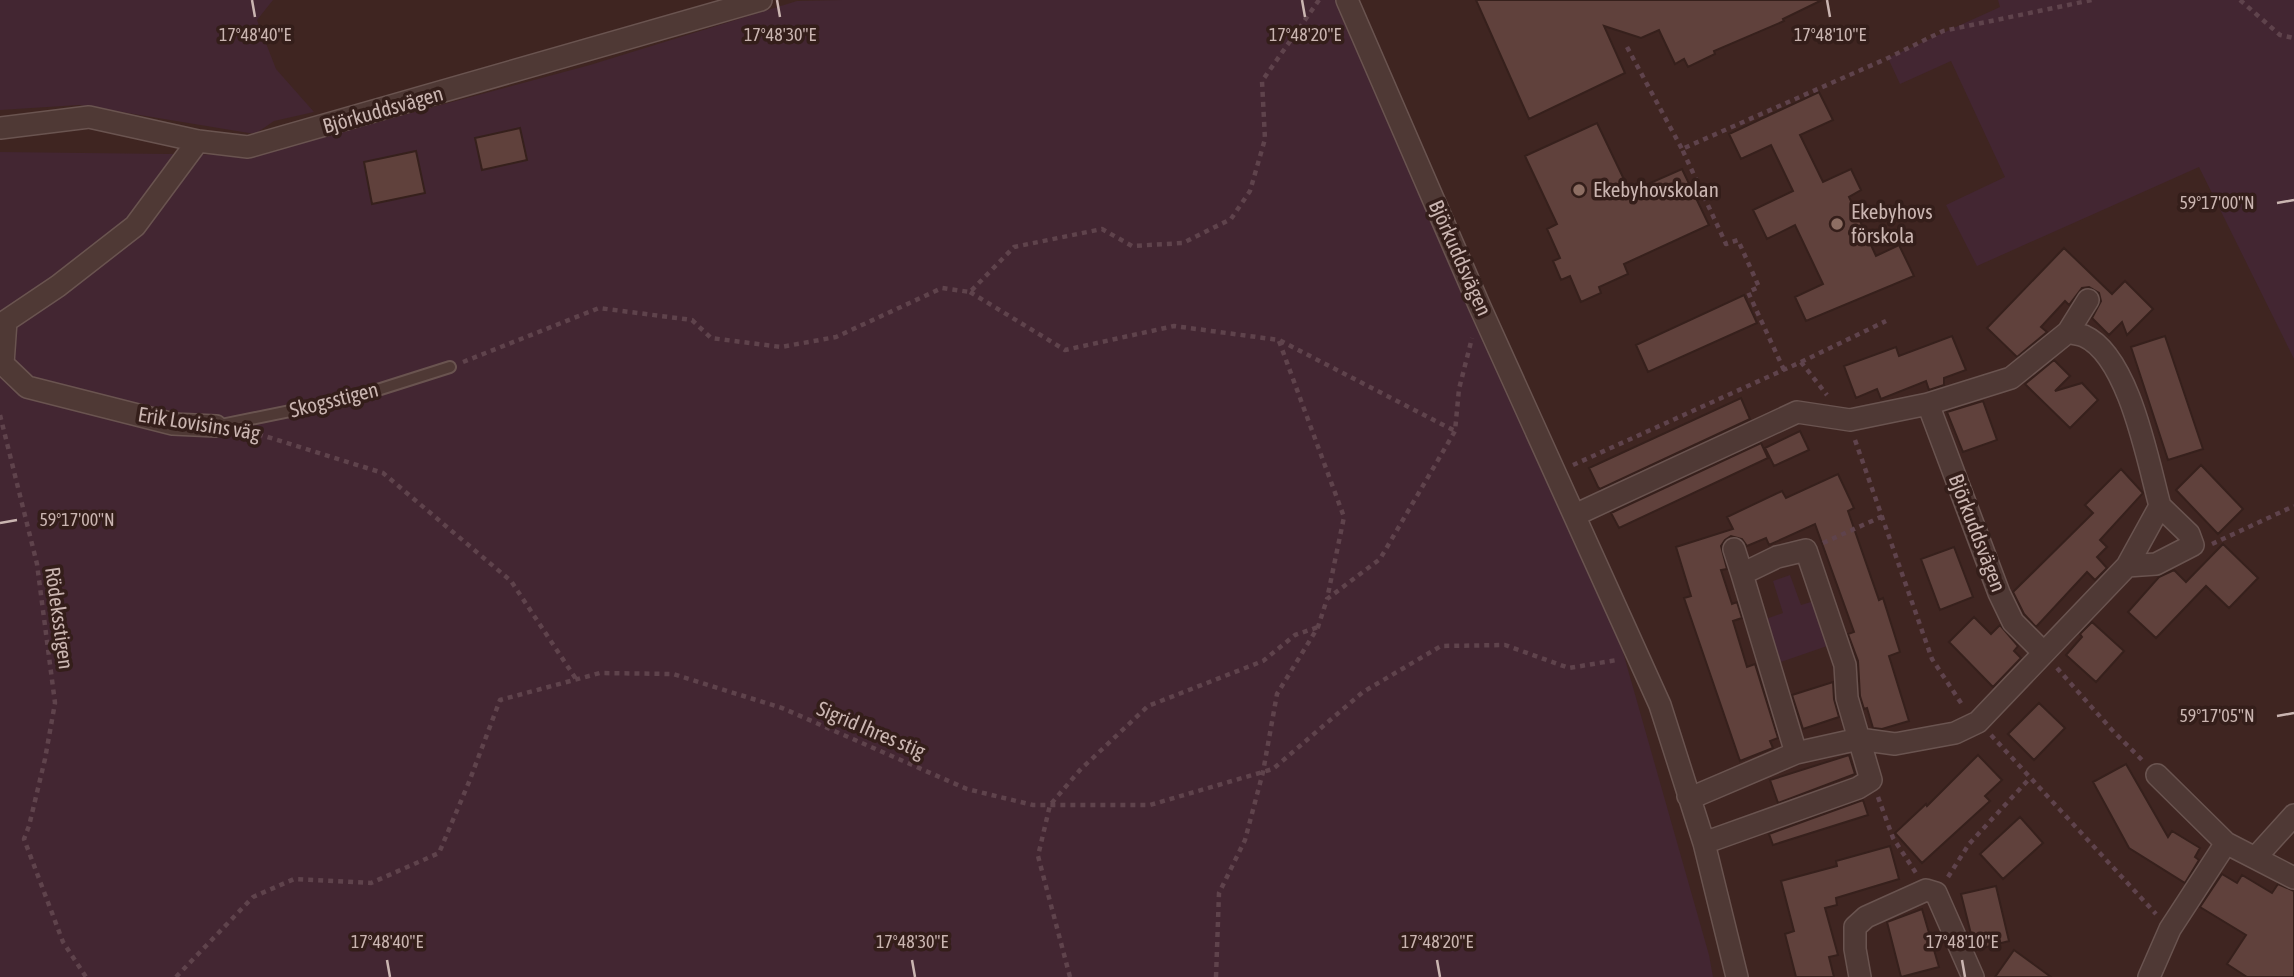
<svg xmlns="http://www.w3.org/2000/svg" width="2294" height="977" font-family="'Asap Condensed',sans-serif">
<style>
.green{fill:#432632}
.building{fill:#60413c;stroke:#36201c;stroke-width:2}
.lines{fill:none;stroke-linecap:round;stroke-linejoin:round}
.service-casing{stroke:#6a5450;stroke-width:14}
.minor-casing{stroke:#6a5450;stroke-width:24}
.path{stroke:#5f434c;stroke-width:4.5;stroke-dasharray:5 5;stroke-linecap:butt}
.service{stroke:#4f3935;stroke-width:10}
.minor{stroke:#4f3935;stroke-width:21}
.ticks{fill:none;stroke:#cab5b1;stroke-width:2.5}
.education-dot{fill:#8d6e63;stroke:#341e1a;stroke-width:2.5}
.labels{text-anchor:middle;stroke-width:7;stroke-linejoin:round;paint-order:stroke}
.street-label{font-size:21px;fill:#cab5b1;stroke:#341e1a}
.poi-label{font-size:21px;fill:#cab5b1;stroke:#341e1a;text-anchor:start}
.ticks-label{font-size:18px;text-anchor:middle;fill:#cab5b1;stroke:#341e1a;stroke-width:7;stroke-linejoin:round;paint-order:stroke}
</style>
<rect width="100%" height="100%" fill="#3f2521"/>
<path class="green" d="M0,0H273L257,20L276,69L314,112L274,121L255,134L79,105L0,110Z
M843,0H1336L1615,624L1709,955L1713,977H0V152L254,155L590,65L797,1Z
M1998,0H2294V359L2199,167L1977,266L1946,205L2005,177L1951,61L1900,84L1888,58L2000,7Z
M1790,575L1801,605L1814,601L1830,645L1775,664L1760,621L1783,613L1773,581Z"/>
<path class="building" d="M1476,0H1822L1783,19L1784,21L1714,51L1715,54L1688,67L1684,59L1675,64L1659,30L1641,38L1604,26L1625,73L1529,119Z
M1819,92L1833,120L1800,135L1823,182L1851,169L1861,190L1849,197L1876,256L1899,245L1914,276L1806,321L1795,297L1823,284L1795,225L1767,239L1753,210L1793,191L1771,145L1741,159L1729,134Z
M1597,123L1630,192L1682,169L1709,225L1624,264L1628,274L1599,287L1601,293L1581,302L1570,276L1561,280L1553,261L1560,258L1547,229L1557,224L1525,156Z
M520,128L527,160L482,170L475,138Z
M416,151L425,193L372,204L364,162Z
M2064,248L2112,294L2125,281L2153,309L2127,335L2122,322L2109,335L2092,318L2101,301L2099,293L2089,287L2082,288L2069,305L2065,301L2041,327L2047,332L2017,357L1987,328Z
M1744,295L1757,323L1648,372L1636,345Z
M1952,336L1966,370L1944,378V385L1929,390L1926,381L1881,399L1877,389L1856,398L1844,366L1896,347L1899,356Z
M2165,336L2203,449L2168,460L2131,347Z
M2054,360L2070,376L2055,391L2082,383L2098,400L2070,428L2025,384Z
M1741,398L1750,419L1600,489L1598,487L1589,468Z
M1983,401L1997,440L1963,452L1947,412Z
M1800,431L1809,450L1774,466L1765,448Z
M1761,443L1768,458L1619,528L1611,513Z
M2201,465L2243,509L2218,534L2176,490Z
M2121,469L2143,493L2100,540L2107,547L2097,557L2107,568L2095,580L2087,572L2036,627L2024,614L2013,592L2093,513L2085,505Z
M1838,474L1854,508L1848,511L1879,600L1883,598L1900,652L1889,656L1909,721L1882,729L1873,728L1867,708L1864,709L1860,696L1858,661L1848,634L1854,632L1815,524L1769,545L1766,538L1747,546L1742,539L1731,536L1725,540L1721,546L1727,569L1721,570L1732,604L1737,602L1742,618L1733,621L1747,667L1755,664L1778,738L1770,741L1773,748L1740,761L1684,598L1691,596L1676,547L1733,529L1727,517L1782,491L1786,498Z
M2223,544L2258,578L2229,608L2206,586L2156,638L2128,612L2159,577L2174,570L2186,582Z
M1954,547L1973,597L1940,610L1921,559Z
M1974,617L1991,634L2000,625L2018,646L2014,651L2021,658L1993,687L1949,642Z
M2092,622L2124,651L2096,682L2066,655L2082,637L2080,634Z
M1833,682L1834,699L1839,717L1803,729L1792,695Z
M2039,703L2065,728L2034,760L2008,734Z
M1849,755L1855,774L1778,803L1770,780Z
M1978,755L2002,780L1985,796L1990,801L1922,863L1895,833L1926,804L1927,806Z
M2126,764L2168,837L2172,831L2200,848L2195,857L2199,860L2185,883L2129,848L2093,782Z
M1863,800L1868,815L1773,845L1769,834Z
M2020,817L2043,843L2003,879L1980,854Z
M1890,846L1899,879L1836,898L1837,905L1825,908L1838,955L1829,957L1834,977H1796L1785,934L1794,931L1781,881L1837,866L1836,861Z
M2222,874L2237,883L2242,875L2272,893L2278,884L2294,891V977H2247L2227,964L2246,935L2200,907Z
M1996,886L2009,941L1975,950L1961,894Z
M1922,909L1939,967L1901,977L1887,922Z
M2014,950L2051,977H1995Z"/>
<g class="lines">
<g class="service-casing">
<path id="service" d="M216,426L349,399L450,367"/>
</g>
<g class="minor-casing">
<path id="minor" d="M1347,0L1480,307L1660,705L1704,843L1737,977
M0,128L89,117L198,141L248,147L761,0
M198,141L135,226L58,286L6,321L3,364L27,387L173,424L216,426
M2068,332L2088,300
M1928,404L1999,593L2013,622L2043,652
M1575,515L1797,412L1850,420L1928,404L2011,378L2068,332C2073,334 2079,334 2084,336C2129,356 2148,462 2160,506L2127,566L1978,722L1955,733L1895,744L1859,739L1796,753L1700,794L1688,796
M1734,549L1742,574
M2127,566L2156,564L2193,545L2189,534L2160,506
M2157,775L2226,843
M1704,843L1858,788L1871,780L1847,698L1845,665L1806,550L1777,557L1742,574L1796,753
M2256,857L2294,815
M1860,977L1855,949V927L1866,917L1926,890L1936,893L1973,977
M2149,977L2170,929L2226,843L2294,878"/>
</g>
<path class="path" d="M2240,0L2280,35L2294,38
M1627,47L1682,149
M970,292L1065,350L1174,326L1279,340L1455,431
M1279,341L1344,517L1327,599
M463,362L599,308L692,320L711,338L781,347L836,337L942,288L970,292L1014,247L1102,229L1132,246L1183,243L1231,219L1250,191L1265,139L1262,81L1319,0
M1801,362L1886,321
M1784,370L1748,292L1759,287L1738,240L1726,244L1682,149L1888,58L1943,31L2092,0
M0,415L37,564L55,703L45,759L29,826L24,839L63,942L86,977
M258,434L383,473L511,581L576,679
M1855,440L1932,659L1963,706
M1573,465L1801,362L1827,395
M1823,543L1883,516
M2212,544L2294,506
M2057,668L2112,730L2144,762
M1991,735L2156,914
M1878,797L1893,838L1916,873
M1948,877L1969,844L2030,778
M176,977L253,897L294,879L371,883L439,853L469,782L500,700L600,673L673,674L782,708L967,789L1033,805H1150L1273,769L1363,692L1441,646L1505,645L1569,668L1617,660
M1070,977L1038,856L1050,805L1080,770L1148,706L1263,661L1295,635L1318,627
M1216,977L1219,893L1245,840L1263,772L1277,694L1318,627L1327,599L1380,559L1455,431L1459,389L1472,338"/>
<use href="#service" class="service"/>
<use href="#minor" class="minor"/>
</g>
<path class="ticks" d="M252,0L255,17M777,0L780,17M1302,0L1305,17M1827,0L1830,17M2277,203L2294,200M0,523L17,520M2277,716L2294,713M387,960L390,977M912,960L915,977M1437,960L1440,977M1962,960L1965,977"/>
<g class="education-dot">
<circle cx="1579" cy="190" r="7"/>
<circle cx="1837" cy="224" r="7"/>
</g>
<g class="labels">
<g class="street-label">
<text transform="translate(383 110) rotate(-16)" y="7">Björkuddsvägen</text>
<text transform="translate(1460 258) rotate(66)" y="7">Björkuddsvägen</text>
<text transform="translate(334 400) rotate(-14)" y="7">Skogsstigen</text>
<text transform="translate(199 424) rotate(9)" y="7">Erik Lovisins väg</text>
<text transform="translate(1977 533) rotate(69)" y="7">Björkuddsvägen</text>
<text transform="translate(59 618) rotate(82)" y="7">Rödeksstigen</text>
<text transform="translate(871 730) rotate(23)" y="7">Sigrid Ihres stig</text>
</g>
<g class="poi-label">
<text x="1593" y="197">Ekebyhovskolan</text>
<text x="1851" y="219">Ekebyhovs<tspan x="1851" dy="24">förskola</tspan></text>
</g>
</g>
<g class="ticks-label">
<text x="255" y="41">17°48'40"E</text>
<text x="780" y="41">17°48'30"E</text>
<text x="1305" y="41">17°48'20"E</text>
<text x="1830" y="41">17°48'10"E</text>
<text x="2217" y="209">59°17'00"N</text>
<text x="77" y="526">59°17'00"N</text>
<text x="2217" y="722">59°17'05"N</text>
<text x="387" y="948">17°48'40"E</text>
<text x="912" y="948">17°48'30"E</text>
<text x="1437" y="948">17°48'20"E</text>
<text x="1962" y="948">17°48'10"E</text>
</g>
</svg>
